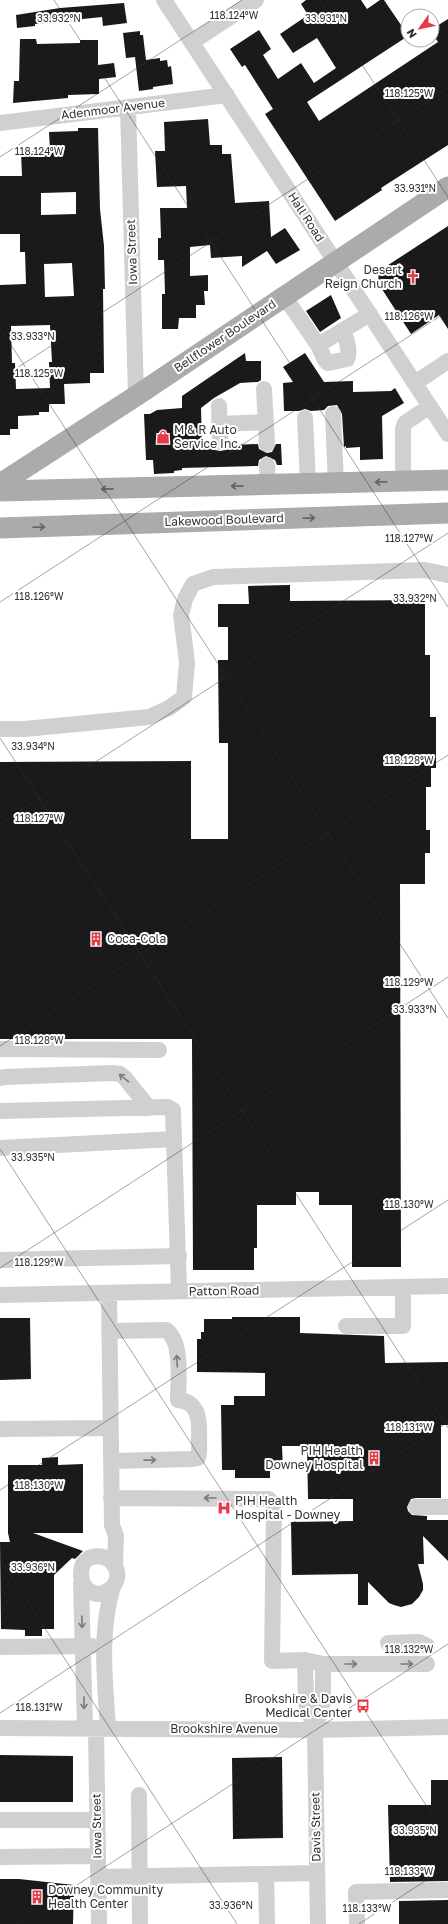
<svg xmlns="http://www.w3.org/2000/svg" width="448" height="1924" font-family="'Golos Text',sans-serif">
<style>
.building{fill:#1a1a1a;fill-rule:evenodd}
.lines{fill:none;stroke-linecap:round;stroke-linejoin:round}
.minor{stroke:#d0d0d0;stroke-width:16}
.major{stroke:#ababab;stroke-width:21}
.oneway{stroke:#636363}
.oneway2{stroke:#7a7a7a}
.ticks{fill:none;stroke:#333;stroke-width:1;stroke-opacity:0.45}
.labels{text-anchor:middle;stroke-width:4;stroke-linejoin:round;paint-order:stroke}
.street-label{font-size:12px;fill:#333;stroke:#fff}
.poi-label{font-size:12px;fill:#333;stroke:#fff;text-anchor:start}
.ticks-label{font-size:10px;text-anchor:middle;fill:#333;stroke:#fff;stroke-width:4;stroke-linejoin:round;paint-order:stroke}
</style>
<rect width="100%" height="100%" fill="#fff"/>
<path class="building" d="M306,0H361L367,9L380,0H384L401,25L408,21V36L307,102L319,121L438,42L432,33V29L448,19V145L381,188L382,190L335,221L265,114L273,109L245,65L242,67L230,49L259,30L271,49L263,55L278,79L301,63L314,83L336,68L317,38L293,53L280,34L308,15L301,4Z
M124,3L127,23L103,26L102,17L35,24V26L17,28L16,15L60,8Z
M140,31V35H143L146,60L160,58V61L167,60L168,67L171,66L173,84L153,87V89L139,91L135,57L126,58L123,33Z
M20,39H36L37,44L80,43V40H98V65L114,63L116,77L99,79V94L68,95V98L13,103L14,81H19Z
M208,119L210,145H222V154H231L235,203L269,201L271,237L285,228L300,250L276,264L267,251L242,267V256L211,258L210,245L190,247V276L208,275V291H204L205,305H196V318H179L178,329H162V294H165L164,260H158V238H161L160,208H187L186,186L157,187L155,151H165L164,122Z
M78,128H98L100,209L104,246L105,289H103L104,373H90V383L64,384L65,404H49V412H39V415L18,416V429H10V435H0V285L26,284L25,252H20V234H0V176H22L21,152L50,150L49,132L78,131ZM76,192V214L41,215V193ZM72,263L74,296L45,297L44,264ZM50,325L52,362H49L50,388L16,389L15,363H12L11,326Z
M448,226V329L439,315L411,334L378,283L379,271Z
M331,295L341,318L320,332L306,311Z
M245,353L246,361H261V380L258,382L240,383L214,398L201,408L202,446H212L215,450L220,451L225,450L230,445L258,444L259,449L267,453L272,452L276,444H281L282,465H277L275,460L266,456L259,460L258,466L182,468V470L174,471V473L154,474L153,460H146L144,414H150L157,410L182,408V396Z
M305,353L324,382L353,381V392L391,391L395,388L404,403L382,416L383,459L360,460V447L346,448V446L344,447L342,414L337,405L328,406L324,410L311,411L305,409L299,411H284L283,383L293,382L283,367Z
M290,585V601L425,600V655H430V717H436V768H431V787H426V830H430V853H425V884H400L401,1267H352V1205H319V1192H296V1205H257V1248H254V1270H193L192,1039H0V762L191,761V839H228V743H219L218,660H228V627H218V604H249L248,586Z
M232,1317H300V1333L384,1336L385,1363L448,1362V1425H441V1498H416L411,1499L407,1507L408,1511L412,1515L427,1516V1520H448V1561L423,1536L424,1564H418L423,1584V1590L419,1597L412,1604L401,1607L394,1605L389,1603L368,1582V1605H358V1574L292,1575L291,1522L353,1521V1499H308L307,1446H282L283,1470H270V1478H235V1470H222L221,1405H234V1396H265V1373L197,1372V1339H201V1332H204V1319H232Z
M0,1318H30L31,1379L0,1380Z
M58,1457V1465L83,1464V1533H33L83,1551L75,1559L72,1558L54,1575V1629H42V1636H25V1630L1,1629L0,1542H10L8,1533V1465H42V1458Z
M0,1755L73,1756V1802H0Z
M282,1757L283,1838L233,1839L232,1758Z
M431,1780H448V1881L390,1882L388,1805H431Z
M0,1879H19L74,1885L73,1924H0Z
M448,1900V1924H399V1901Z"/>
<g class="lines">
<path class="minor" d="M164,0L448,434
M192,42L256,0
M128,107L136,396
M0,123L227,95
M284,296L318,345L325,360L328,363L347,359C351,350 346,339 343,330
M318,345L370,314
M415,383L448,361
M264,389L267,444
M219,406L220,442
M333,414L336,484
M305,418L308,484
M220,424L266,422
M267,465L268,485
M403,481V429L405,423L430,406
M0,729H25L149,717L169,708L184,697L187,662L181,615L185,599L193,584L213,577L425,570L448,575
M0,1049L159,1050
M0,1078L5,1077L112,1073L120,1074L125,1078L149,1108
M0,1111L168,1107L173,1110L174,1139
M0,1148L174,1139L179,1291
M0,1260L179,1256
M109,1293L112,1525L116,1536L115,1565
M0,1295L448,1286
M346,1326H403V1287
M109,1331L166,1330C183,1341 178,1381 178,1400C199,1401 200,1422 199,1439C199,1445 200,1452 198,1458L193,1459L111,1461
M0,1429L110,1428
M111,1498L269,1499L274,1505L272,1661L305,1660L323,1664
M416,1507H448
M84,1562C74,1581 91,1603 109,1590C128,1576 111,1549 89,1558
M81,1583L85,1727
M388,1643L419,1642L427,1646
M0,1647L92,1646
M305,1660L306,1703L315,1730L318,1924
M0,1728L315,1730L448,1727
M96,1728L99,1924
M108,1728C105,1680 99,1633 113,1586
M315,1730L323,1703V1664H427
M139,1795L140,1924
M0,1820H97
M0,1857L98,1856
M266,1874L267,1924
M98,1877L317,1873
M357,1924L356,1892L448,1890"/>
<path class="major" d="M0,484L136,396L448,187
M0,491L448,480
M0,528L448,513"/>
</g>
<defs><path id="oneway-shaft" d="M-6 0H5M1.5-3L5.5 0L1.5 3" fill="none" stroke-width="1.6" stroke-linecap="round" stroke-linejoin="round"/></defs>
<g class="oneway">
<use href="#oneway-shaft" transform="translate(381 482) rotate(178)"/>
<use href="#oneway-shaft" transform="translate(237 486) rotate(179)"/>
<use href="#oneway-shaft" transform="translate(107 489) rotate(179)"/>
<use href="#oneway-shaft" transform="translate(309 518) rotate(-2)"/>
<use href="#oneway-shaft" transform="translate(39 527) rotate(-2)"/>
</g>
<g class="oneway2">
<use href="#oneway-shaft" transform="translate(124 1078) rotate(-141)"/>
<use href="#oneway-shaft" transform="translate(177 1361) rotate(-93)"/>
<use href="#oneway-shaft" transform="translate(150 1460) rotate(-1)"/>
<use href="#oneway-shaft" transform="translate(210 1498) rotate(-180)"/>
<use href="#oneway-shaft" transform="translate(82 1622) rotate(89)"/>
<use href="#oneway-shaft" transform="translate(351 1664)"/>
<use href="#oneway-shaft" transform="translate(407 1664)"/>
<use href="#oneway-shaft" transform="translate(84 1703) rotate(89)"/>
</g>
<path class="ticks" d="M54,0L448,607M320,0L448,197M0,157L242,0M0,328L448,1018M0,379L448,88M0,602L448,311M0,738L448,1428M0,824L448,533M0,1046L448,755M0,1149L448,1839M0,1268L448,977M0,1490L448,1200M0,1559L237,1924M0,1713L448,1422M17,1924L448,1644M359,1924L448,1866"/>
<defs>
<g id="church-bare" transform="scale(1.08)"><path d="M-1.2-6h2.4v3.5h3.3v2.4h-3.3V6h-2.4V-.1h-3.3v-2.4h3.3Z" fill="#e63946" stroke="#fff" stroke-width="2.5" paint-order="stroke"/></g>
<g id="shop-bare" transform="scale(1.08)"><path d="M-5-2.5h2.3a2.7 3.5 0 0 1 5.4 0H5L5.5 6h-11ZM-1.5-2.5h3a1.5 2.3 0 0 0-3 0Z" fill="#e63946" stroke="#fff" stroke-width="2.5" paint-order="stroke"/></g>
<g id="building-bare" transform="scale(1.08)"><path d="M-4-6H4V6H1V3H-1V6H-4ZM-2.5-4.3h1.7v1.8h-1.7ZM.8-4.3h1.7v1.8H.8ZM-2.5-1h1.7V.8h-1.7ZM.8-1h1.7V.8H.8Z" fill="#e63946" stroke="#fff" stroke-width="2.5" paint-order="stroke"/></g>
<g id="hospital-bare" transform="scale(1.08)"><path d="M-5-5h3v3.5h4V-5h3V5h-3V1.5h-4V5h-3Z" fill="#e63946" stroke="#fff" stroke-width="2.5" paint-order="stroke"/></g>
<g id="bus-bare" transform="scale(1.08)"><path d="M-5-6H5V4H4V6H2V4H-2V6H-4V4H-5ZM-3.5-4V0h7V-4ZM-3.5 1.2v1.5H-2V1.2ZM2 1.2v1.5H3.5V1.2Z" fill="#e63946" stroke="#fff" stroke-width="2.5" paint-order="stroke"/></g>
</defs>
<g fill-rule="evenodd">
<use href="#church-bare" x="413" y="277"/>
<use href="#shop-bare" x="163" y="437"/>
<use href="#building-bare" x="96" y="939"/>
<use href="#building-bare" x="374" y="1458"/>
<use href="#hospital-bare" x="224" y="1508"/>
<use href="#bus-bare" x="363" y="1706"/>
<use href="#building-bare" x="37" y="1897"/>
</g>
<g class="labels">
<g class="street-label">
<text transform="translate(113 109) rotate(-7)" y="4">Adenmoor Avenue</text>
<text transform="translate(306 217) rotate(57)" y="4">Hall Road</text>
<text transform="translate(132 252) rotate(-92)" y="4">Iowa Street</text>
<text transform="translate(225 336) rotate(-34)" y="4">Bellflower Boulevard</text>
<text transform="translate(224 520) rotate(-2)" y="4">Lakewood Boulevard</text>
<text transform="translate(224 1291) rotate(-1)" y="4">Patton Road</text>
<text x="224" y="1733">Brookshire Avenue</text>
<text transform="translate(97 1826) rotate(-91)" y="4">Iowa Street</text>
<text transform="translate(316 1827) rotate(-91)" y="4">Davis Street</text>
</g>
<g class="poi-label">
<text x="402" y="274" text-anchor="end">Desert<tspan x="402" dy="14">Reign Church</tspan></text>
<text x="174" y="434">M &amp; R Auto<tspan x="174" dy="14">Service Inc.</tspan></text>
<text x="107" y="943">Coca-Cola</text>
<text x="363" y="1455" text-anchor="end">PIH Health<tspan x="363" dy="14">Downey Hospital</tspan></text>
<text x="235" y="1505">PIH Health<tspan x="235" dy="14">Hospital - Downey</tspan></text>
<text x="352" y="1703" text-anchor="end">Brookshire &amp; Davis<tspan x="352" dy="14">Medical Center</tspan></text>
<text x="48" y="1894">Downey Community<tspan x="48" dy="14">Health Center</tspan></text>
</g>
</g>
<g class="ticks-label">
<text x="234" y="19">118.124°W</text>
<text x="59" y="22">33.932°N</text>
<text x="326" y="22">33.931°N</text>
<text x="409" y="97">118.125°W</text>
<text x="39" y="155">118.124°W</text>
<text x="415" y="192">33.931°N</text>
<text x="409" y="320">118.126°W</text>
<text x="33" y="340">33.933°N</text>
<text x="39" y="377">118.125°W</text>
<text x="409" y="542">118.127°W</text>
<text x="39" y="600">118.126°W</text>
<text x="415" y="602">33.932°N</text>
<text x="33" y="750">33.934°N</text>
<text x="409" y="764">118.128°W</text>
<text x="39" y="822">118.127°W</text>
<text x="409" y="986">118.129°W</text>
<text x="415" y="1013">33.933°N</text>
<text x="39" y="1044">118.128°W</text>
<text x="33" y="1161">33.935°N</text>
<text x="409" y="1208">118.130°W</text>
<text x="39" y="1266">118.129°W</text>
<text x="409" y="1431">118.131°W</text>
<text x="39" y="1489">118.130°W</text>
<text x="33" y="1571">33.936°N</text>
<text x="409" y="1653">118.132°W</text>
<text x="39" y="1711">118.131°W</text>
<text x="415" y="1834">33.935°N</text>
<text x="409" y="1875">118.133°W</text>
<text x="231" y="1909">33.936°N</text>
<text x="367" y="1912">118.133°W</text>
</g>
<g transform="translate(420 28) rotate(237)"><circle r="19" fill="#ffffff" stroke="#adadad"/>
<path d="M0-3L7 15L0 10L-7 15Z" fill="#e63946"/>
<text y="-6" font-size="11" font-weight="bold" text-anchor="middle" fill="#333333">N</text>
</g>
</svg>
